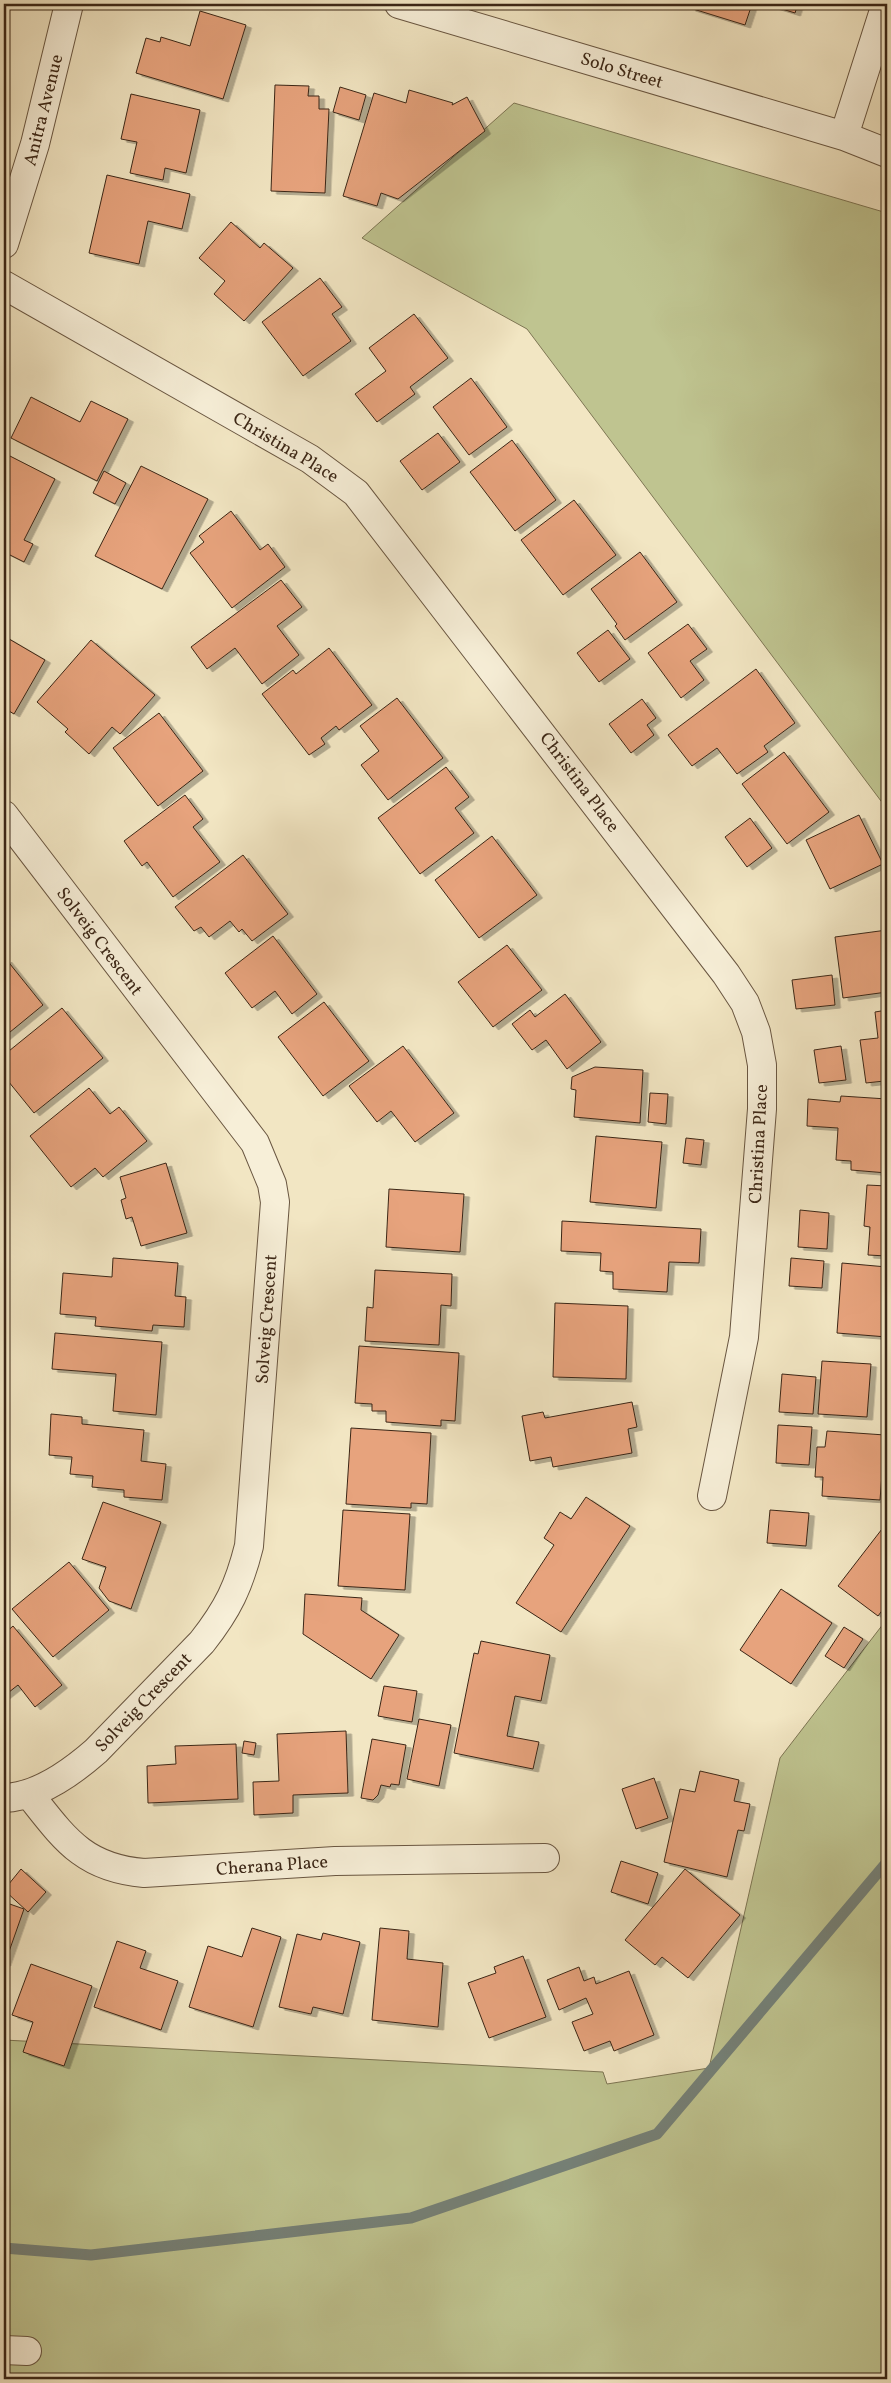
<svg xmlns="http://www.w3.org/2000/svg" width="891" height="2383" font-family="Vollkorn,serif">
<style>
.green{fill:#bfc490;stroke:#7d7553}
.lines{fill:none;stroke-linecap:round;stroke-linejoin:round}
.stream{stroke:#758178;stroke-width:11}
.building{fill:#e7a37d;stroke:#3b2616;filter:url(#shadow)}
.minor-casing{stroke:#695641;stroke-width:30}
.minor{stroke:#f7efd8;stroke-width:28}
.labels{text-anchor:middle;stroke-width:4.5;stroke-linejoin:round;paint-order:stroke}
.street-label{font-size:18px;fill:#3b2616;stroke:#f7efd8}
</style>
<defs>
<filter id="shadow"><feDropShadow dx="5.5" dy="3" stdDeviation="0" flood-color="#0004"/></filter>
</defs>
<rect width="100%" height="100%" fill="#f2e6c3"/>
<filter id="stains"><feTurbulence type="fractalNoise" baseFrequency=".004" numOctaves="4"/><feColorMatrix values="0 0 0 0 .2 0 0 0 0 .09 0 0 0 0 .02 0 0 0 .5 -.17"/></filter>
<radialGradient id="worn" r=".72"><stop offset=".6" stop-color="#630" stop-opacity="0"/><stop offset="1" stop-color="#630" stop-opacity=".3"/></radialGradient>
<path class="green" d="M514,103L887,213V809L527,329L362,238Z
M887,1619V2379H4V2040L603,2072L607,2084L709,2068L780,1758Z"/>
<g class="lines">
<path class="stream" d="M4,2248L91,2255L411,2218L657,2134L887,1862"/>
</g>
<path class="building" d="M692,4H752L745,25L690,8Z
M766,4H798L795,13Z
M200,11L246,25L223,99L136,73L146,38L160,42L161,37L190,46Z
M275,85L309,86L308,96H319V109H329L325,193L271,191Z
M340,87L366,95L359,120L333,112Z
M409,90L453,103L452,105L467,97L485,131L398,199L381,193L377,206L343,196L374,93L406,103Z
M131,94L200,110L186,173L165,168L163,180L130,173L137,142L121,139Z
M107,175L190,194L182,229L148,221L139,264L89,253Z
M231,222L260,248L264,243L293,268L244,321L214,294L225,281L199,258Z
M320,278L342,307L332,314L351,341L303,376L262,322Z
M414,314L448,358L410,387L415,394L377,422L355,394L386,371L369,348Z
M471,378L507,427L469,455L433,407Z
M31,397L80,422L91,401L128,419L97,481L11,438Z
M438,433L460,462L422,490L400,461Z
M512,440L556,500L515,531L470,472Z
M4,453L55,479L24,540L33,544L24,562L4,552Z
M141,466L208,499L162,589L95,556Z
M104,471L126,483L115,504L93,493Z
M574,500L616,555L563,595L521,540Z
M231,511L260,550L268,544L285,567L232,608L190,553L204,542L199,536Z
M640,552L677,602L625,640L615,626L617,624L591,589Z
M281,580L302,607L277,626L299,655L262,684L235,648L207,669L191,647Z
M688,624L707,649L690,661L704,680L681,698L648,653Z
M608,630L630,659L599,682L577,653Z
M4,636L45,660L14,714L4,708Z
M91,640L155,695L120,734L112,727L89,754L65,732L68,729L37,702Z
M329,648L372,705L339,730L336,726L321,738L325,744L309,755L262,694L293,670L296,674Z
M756,669L795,723L764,746L768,752L737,774L717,748L692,766L668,735Z
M397,698L443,758L388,800L361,765L379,751L360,726Z
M642,699L656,718L647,725L654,735L631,753L609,724Z
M159,713L203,771L158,806L113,748Z
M784,752L829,812L787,844L742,784Z
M446,767L469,797L455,808L474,833L420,874L378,818Z
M185,795L203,819L193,827L220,862L173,897L147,862L142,866L124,841Z
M859,815L883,864L830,889L806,840Z
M750,818L772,848L747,867L725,837Z
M492,836L537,895L479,938L435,880Z
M243,855L288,914L252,941L242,929L239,932L230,921L209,937L201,927L194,931L175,907Z
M887,930V992L843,998L835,937Z
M273,936L317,994L292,1014L275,991L252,1008L225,973Z
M507,945L542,990L493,1027L458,982Z
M6,959L43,1005L4,1037V961Z
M832,975L835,1005L796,1009L792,980Z
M565,994L601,1042L567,1069L546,1040L532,1050L512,1024L530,1010L535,1017Z
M324,1002L369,1061L323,1096L278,1037Z
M62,1008L103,1058L34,1113L4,1076V1055Z
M887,1010V1087H884V1081L866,1083L860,1040L878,1038L875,1012Z
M403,1046L454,1113L415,1142L391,1111L377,1122L349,1086Z
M841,1046L846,1080L819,1083L814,1050Z
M595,1067L643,1070L640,1123L574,1117L576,1090L571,1089L572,1077Z
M89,1088L110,1114L119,1107L147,1141L103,1177L95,1168L71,1187L30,1136Z
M650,1093L668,1094L666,1124L648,1122Z
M841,1096L887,1099V1173L851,1170V1161L836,1160L838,1128L807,1126L808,1099L840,1102Z
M596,1136L662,1142L656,1208L590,1202Z
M686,1138L704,1140L701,1165L683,1163Z
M166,1163L187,1233L141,1246L132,1217L126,1219L121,1200L126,1198L120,1177Z
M867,1185L887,1186V1256L868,1255L870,1227L864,1226Z
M389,1189L464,1194L460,1252L386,1247Z
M800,1210L829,1213L827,1249L798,1247Z
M562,1221L701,1229L699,1263L669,1262L667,1292L613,1289V1272L600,1271L601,1253L561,1251Z
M113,1258L178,1263L175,1296L186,1297L184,1327L153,1325L152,1331L95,1326L96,1317L60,1314L63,1273L112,1277Z
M791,1258L824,1261L822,1288L789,1286Z
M842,1263L887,1267V1337L837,1333Z
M375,1270L452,1274L451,1306L441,1305L439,1345L365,1341L367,1307L373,1308Z
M555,1303L628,1306L626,1379L553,1377Z
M55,1333L162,1342L156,1415L113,1411L116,1374L52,1369Z
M359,1346L459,1353L455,1421L441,1420V1426L386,1422V1411H372V1404L355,1403Z
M822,1361L871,1364L867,1417L818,1414Z
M782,1374L816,1377L813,1414L779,1412Z
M632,1402L637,1427L628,1429L632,1453L553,1467L551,1457L530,1461L522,1416L543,1412L545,1418Z
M51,1414L82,1417V1424L144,1430L141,1461L166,1464L162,1500L124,1497V1490L92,1487L93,1476L70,1474L72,1457L49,1455Z
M778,1425L812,1427L809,1465L776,1463Z
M351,1428L431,1433L427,1504L411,1503V1508L346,1504Z
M827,1431L885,1435L880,1500L822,1496L823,1477H815L817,1447H825Z
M586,1497L630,1526L561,1632L516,1603L554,1545L544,1538L560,1512L571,1519Z
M103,1502L161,1522L131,1609L109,1601L99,1588L106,1567L82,1559Z
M343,1510L410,1514L405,1590L338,1586Z
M770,1510L809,1513L806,1546L767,1543Z
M882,1529L887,1533V1604L878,1616L838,1586Z
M69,1562L109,1610L53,1657L12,1609Z
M781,1589L832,1623L791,1684L740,1650Z
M305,1594L362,1598L361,1610L399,1635L371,1679L303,1634Z
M13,1626L62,1685L35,1707L18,1685L4,1696V1634Z
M844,1627L863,1639L844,1668L825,1656Z
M481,1641L550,1655L541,1701L515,1696L507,1736L539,1742L533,1769L454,1753L474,1653L478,1654Z
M384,1686L417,1691L412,1722L378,1716Z
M419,1719L451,1725L439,1786L407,1779Z
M346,1731L348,1793L293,1795V1813L254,1815L253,1782L279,1781L277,1734Z
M372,1739L406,1745L399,1785L391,1784L390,1787L381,1785L378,1795L373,1800L361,1798Z
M244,1741L256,1743L254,1755L242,1753Z
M236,1744L238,1799L148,1803L147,1766L176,1764L175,1746Z
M700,1771L739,1780L734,1801L750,1804L744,1831L738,1830L727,1877L664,1862L680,1789L695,1792Z
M654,1778L668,1818L636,1829L622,1789Z
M621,1861L658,1873L648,1904L611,1892Z
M21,1869L46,1892L28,1912L4,1890Z
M685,1869L740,1915L688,1978L662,1957L655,1965L625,1940Z
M4,1902L24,1909L5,1963H4Z
M252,1928L281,1937L253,2027L189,2007L208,1946L242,1957Z
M380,1928L409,1931L407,1959L443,1963L438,2027L372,2020Z
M323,1933L360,1942L343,2014L313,2007L311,2014L279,2007L297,1934L321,1940Z
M117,1941L146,1951L140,1968L178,1981L161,2030L94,2007Z
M523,1956L546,2017L489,2038L468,1983L496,1973L494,1967Z
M31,1964L92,1986L64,2066L23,2052L33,2022L12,2015Z
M579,1967L584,1981L594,1977L596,1984L629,1971L654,2035L614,2051L610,2041L584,2051L572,2022L593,2014L586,1998L559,2010L547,1980Z"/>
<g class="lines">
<g class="minor-casing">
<path id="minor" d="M399,4L844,136L887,153
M844,136L886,4
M4,244L35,144L69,4
M4,285L310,459L356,493L726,974L745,1003L756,1032L762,1065V1109L744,1337L712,1496
M4,815L255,1143L272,1184L275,1202L249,1546C239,1586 228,1609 202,1642L96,1751C72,1772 37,1797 4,1798
M29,1794C64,1838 83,1868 144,1873L335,1861L545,1858
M4,2350L27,2351"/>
</g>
<use href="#minor" class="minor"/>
</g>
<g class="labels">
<g class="street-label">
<text transform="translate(622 70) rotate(17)" y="6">Solo Street</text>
<text transform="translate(43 110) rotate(-76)" y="6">Anitra Avenue</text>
<text transform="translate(286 447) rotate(31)" y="6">Christina Place</text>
<text transform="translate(580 782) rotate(53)" y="6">Christina Place</text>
<text transform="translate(100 941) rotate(53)" y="6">Solveig Crescent</text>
<text transform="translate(758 1144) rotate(-87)" y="6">Christina Place</text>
<text transform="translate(266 1319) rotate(-86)" y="6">Solveig Crescent</text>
<text transform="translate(143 1702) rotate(-46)" y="6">Solveig Crescent</text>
<text transform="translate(272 1865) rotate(-4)" y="6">Cherana Place</text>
</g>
</g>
<rect width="891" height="2383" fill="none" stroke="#f2e6c3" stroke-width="20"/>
<rect x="5" y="5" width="881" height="2373" fill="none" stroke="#3b2616" stroke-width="2.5"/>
<rect x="10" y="10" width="871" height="2363" fill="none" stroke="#3b2616"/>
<rect width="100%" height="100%" filter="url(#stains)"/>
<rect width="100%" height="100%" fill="url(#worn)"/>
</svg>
